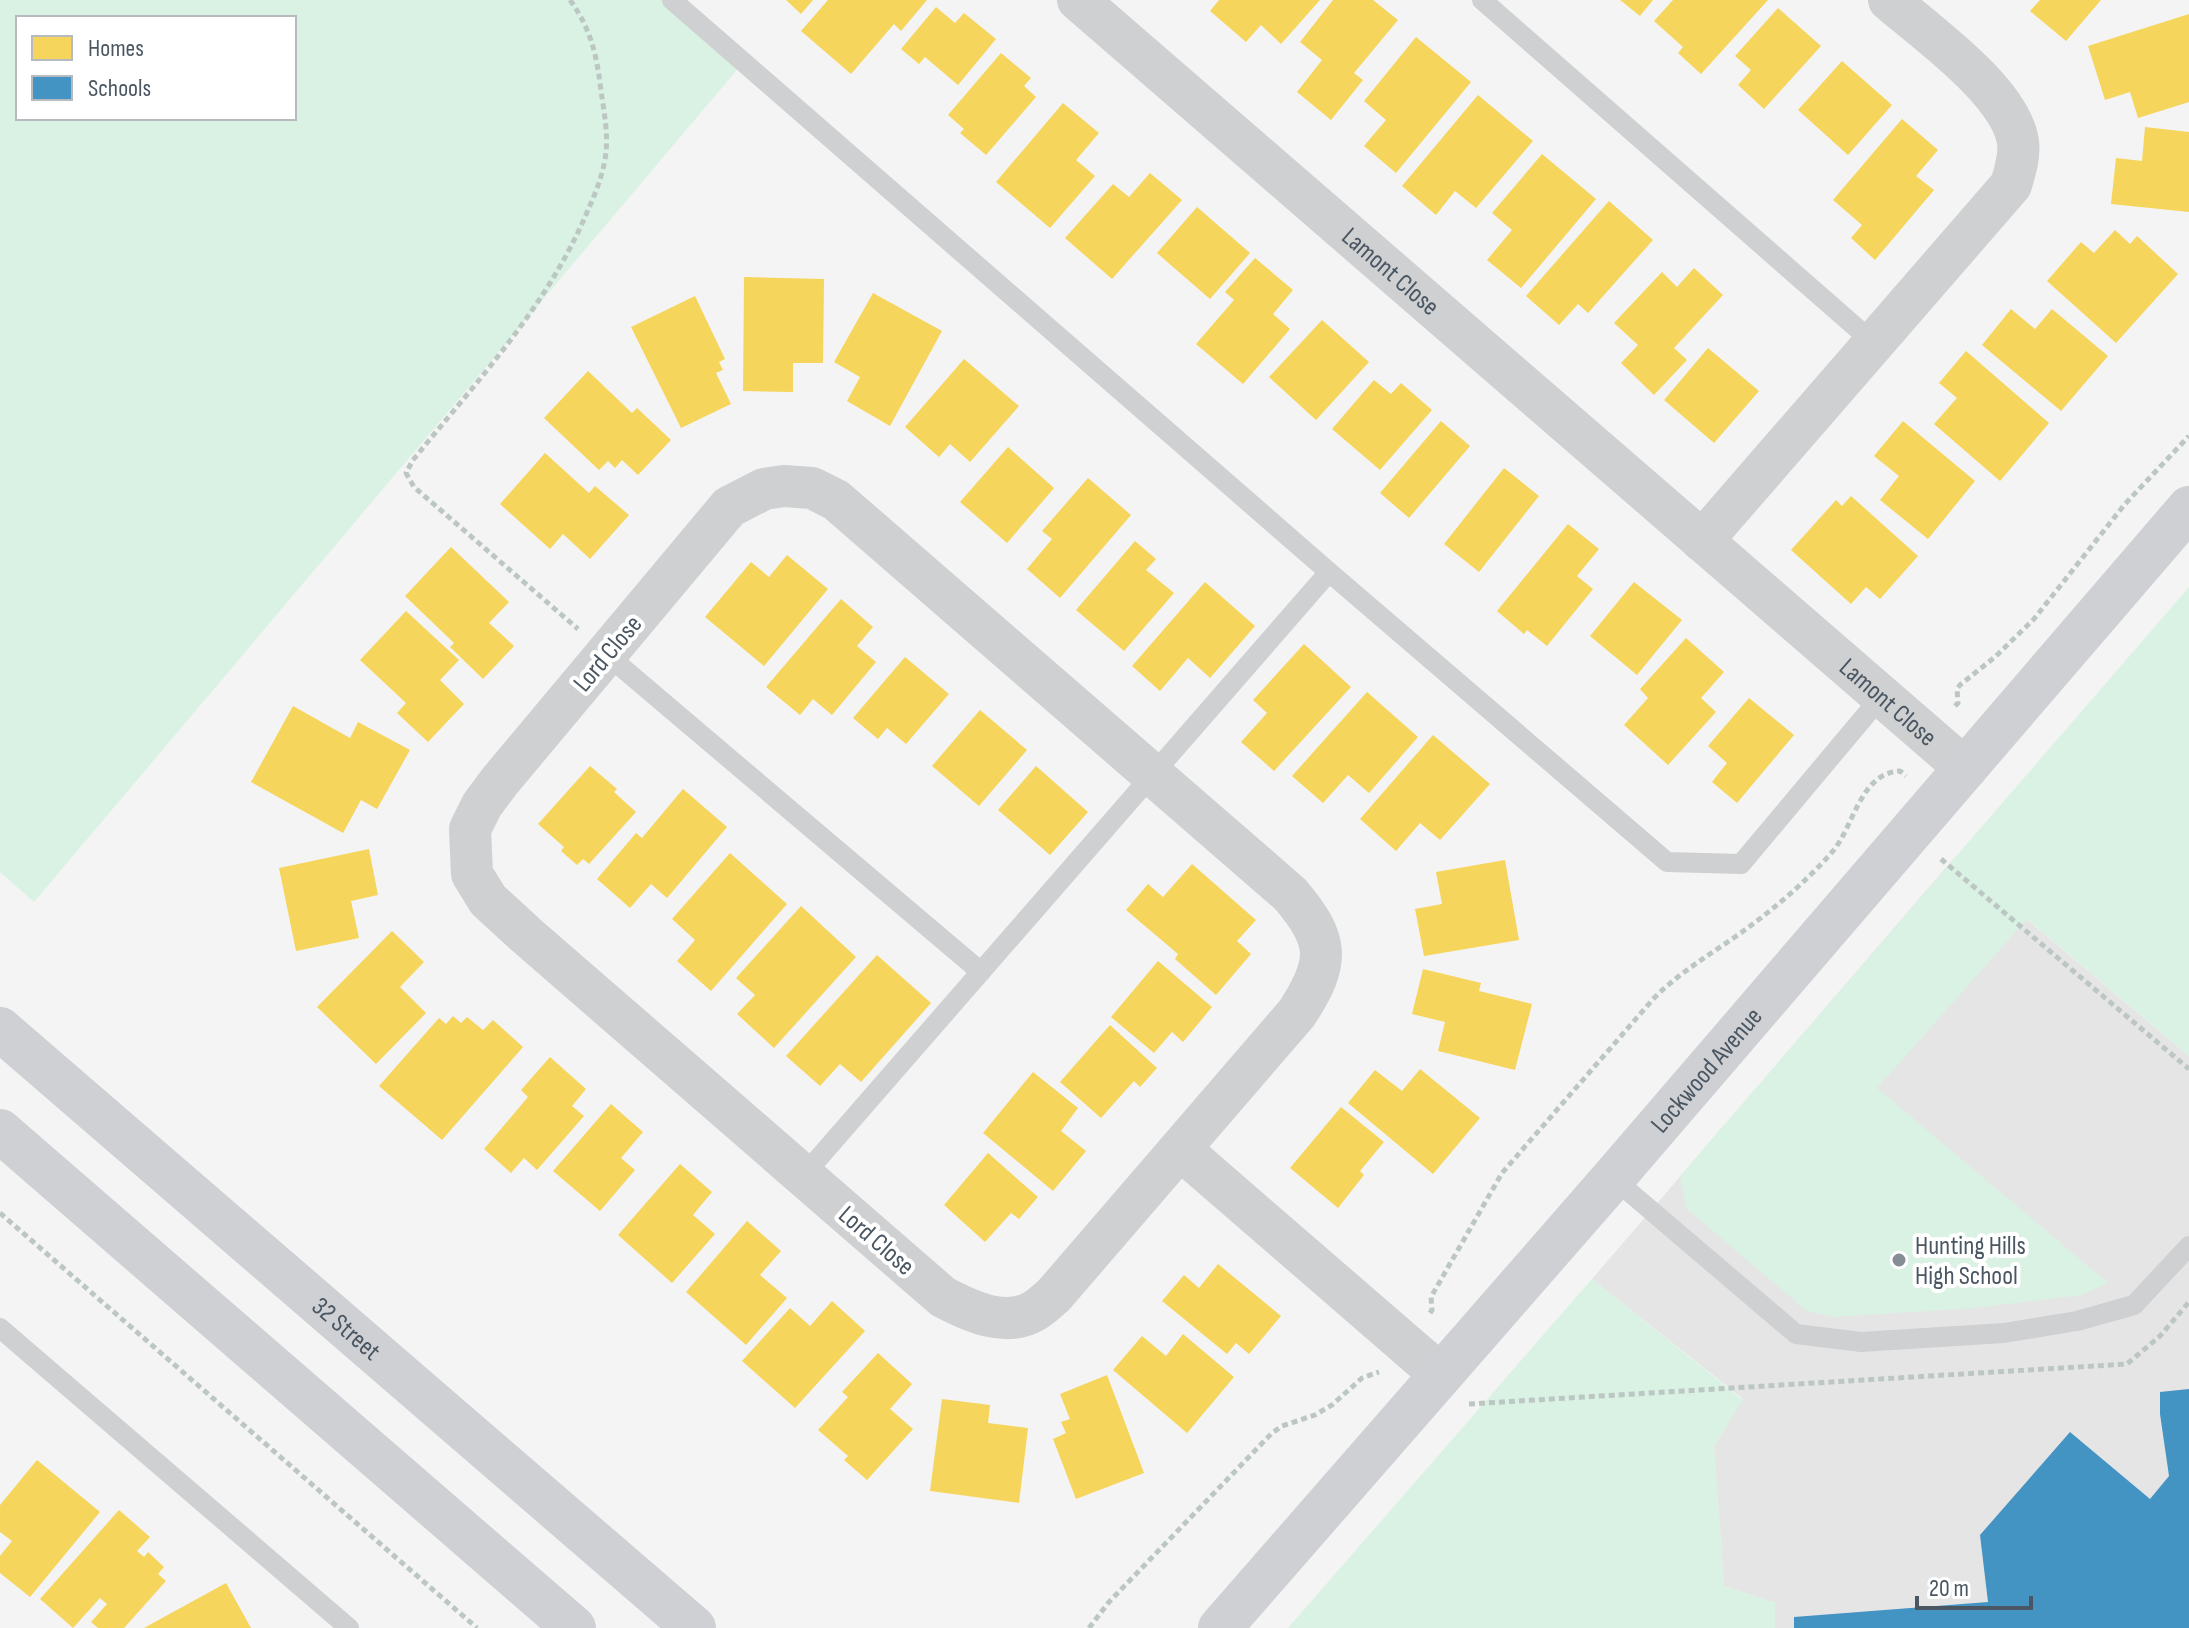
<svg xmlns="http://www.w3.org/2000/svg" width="2189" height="1628" font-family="'Sofia Sans Condensed',sans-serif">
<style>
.education{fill:#e6e5e6}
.green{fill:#d9f2e3;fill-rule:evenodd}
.homes{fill:#f6d55c}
.schools{fill:#4393c3}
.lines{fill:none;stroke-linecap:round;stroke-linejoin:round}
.path{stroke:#bcc7c4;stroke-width:5;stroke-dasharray:6 4;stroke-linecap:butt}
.lane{stroke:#ced0d2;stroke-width:20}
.street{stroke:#ced0d2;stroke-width:42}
.secondary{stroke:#ced0d4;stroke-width:44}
.poi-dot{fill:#868d94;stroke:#fff;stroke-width:3}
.labels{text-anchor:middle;stroke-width:8;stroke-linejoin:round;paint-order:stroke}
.street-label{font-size:26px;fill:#4a5661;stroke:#fff}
.poi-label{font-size:26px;fill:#4a5661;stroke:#fff;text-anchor:start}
</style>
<rect width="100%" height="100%" fill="#f4f4f4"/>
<path class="education" d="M1954,858L2189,1056V1628H1775V1603L1724,1586L1714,1446L1743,1399L1592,1279Z"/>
<path class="green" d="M0,0H666L741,65L34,902L0,872ZM18,18H294V118H18Z
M2189,587V1056L2027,919L1877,1088L2108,1283L2082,1295L1975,1308L1834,1317L1807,1311L1687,1209L1680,1176Z
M1592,1279L1743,1400L1714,1446L1724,1586L1775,1603V1628H1288Z"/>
<path class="homes" d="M786,0H813L801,14Z
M828,0H927L901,31L894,24L851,74L801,31Z
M1219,0H1320L1281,44L1261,25L1246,42L1210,11Z
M1333,0H1373L1398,20L1354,73L1363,80L1331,120L1297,92L1322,60L1300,42Z
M1620,0H1653L1640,16Z
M1673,0H1768L1701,74L1678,53L1683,47L1654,21Z
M2040,0H2101L2066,41L2030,11Z
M936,7L955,23L964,13L996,39L958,85L925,57L919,64L901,49Z
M1778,8L1821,46L1764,109L1738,85L1751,70L1735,56Z
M2189,14V102L2138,118L2130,92L2105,100L2088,46Z
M1416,37L1471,82L1396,173L1364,146L1386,120L1364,101Z
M1001,53L1031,78L1024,86L1036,97L986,155L960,133L964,129L948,115Z
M1842,61L1892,105L1848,155L1798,110Z
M1478,95L1533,141L1476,208L1455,191L1436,215L1402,186Z
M1063,103L1099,133L1076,160L1095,176L1050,228L996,182Z
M1902,119L1938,150L1916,176L1934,190L1875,260L1851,238L1862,225L1833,200Z
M2145,127L2189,132V212L2111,204L2116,158L2142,161Z
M1542,154L1596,199L1521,288L1487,260L1512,230L1492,213Z
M1150,173L1182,200L1112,279L1065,238L1113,184L1129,197Z
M1609,201L1653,240L1588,313L1578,304L1559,325L1526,296Z
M1197,207L1250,253L1210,299L1157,253Z
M2115,230L2130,244L2137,236L2178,274L2116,343L2047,281L2081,242L2094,253Z
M1255,258L1293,290L1273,314L1290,329L1243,384L1196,344L1234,300L1225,292Z
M1694,268L1723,295L1674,348L1687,360L1654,395L1621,363L1638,345L1614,323L1662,272L1677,287Z
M744,277L824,279L823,363H793V392L743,391Z
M873,293L942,331L890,426L847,401L860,377L834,362Z
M695,296L725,359L719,362L723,370L716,373L731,404L681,428L631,327Z
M2011,309L2035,329L2052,309L2108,356L2061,411L1982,345Z
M1322,320L1369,362L1316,420L1269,377Z
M1708,348L1759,391L1714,443L1664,400Z
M1966,351L2049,423L2000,481L1934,424L1957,398L1939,383Z
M964,359L1019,406L970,462L950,444L939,457L905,427Z
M588,371L632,413L637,408L671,440L638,475L622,460L615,468L608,461L599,470L544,418Z
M1374,380L1391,394L1401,383L1432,410L1380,470L1332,429Z
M1441,421L1470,446L1409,518L1380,493Z
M1903,421L1975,481L1928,539L1880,500L1899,476L1874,456Z
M1008,447L1054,488L1007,543L960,502Z
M545,453L589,493L595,486L629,515L590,559L563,534L550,549L500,504Z
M1504,468L1539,496L1479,572L1444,544Z
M1088,478L1131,515L1060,598L1027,569L1052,539L1042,531Z
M1851,496L1918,556L1880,599L1866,587L1851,604L1791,550L1836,500L1842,506Z
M1568,524L1599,549L1577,576L1593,589L1547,646L1527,630L1524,634L1497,611Z
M1135,541L1156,559L1146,570L1174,593L1124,651L1076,610Z
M451,547L509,602L489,623L514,646L483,679L450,647L454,643L405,596Z
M787,555L828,589L764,666L705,617L751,562L769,577Z
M1205,582L1255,626L1210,678L1188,658L1160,691L1132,666Z
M1634,582L1682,620L1637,675L1590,636Z
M841,599L873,627L857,646L876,662L832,715L813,699L800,715L766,687Z
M406,611L459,660L440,680L464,704L428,742L397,713L406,703L360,660Z
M1686,638L1724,672L1701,698L1716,712L1668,765L1624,725L1648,698L1640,689Z
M1304,644L1351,687L1274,771L1241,742L1267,713L1253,700Z
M905,657L949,694L906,744L887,728L878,739L853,718Z
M1367,692L1418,737L1369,793L1348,775L1323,803L1292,776Z
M1749,698L1794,735L1737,803L1712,782L1727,763L1708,746Z
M293,706L350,738L358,722L410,750L377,809L361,800L343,833L251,782Z
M980,710L1027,750L979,806L932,766Z
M1433,735L1490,784L1440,840L1420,823L1396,851L1360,819Z
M590,766L617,789L614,792L636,812L589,864L583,859L577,865L561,851L564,847L538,824Z
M1036,766L1088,812L1050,855L998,810Z
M683,789L727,827L667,898L651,884L630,908L597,879L636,833L642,838Z
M369,849L378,895L351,901L359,938L296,951L279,868Z
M730,853L787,904L711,991L677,961L695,940L672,919Z
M1505,860L1519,940L1424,956L1415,909L1442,904L1436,872Z
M1192,864L1256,920L1237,941L1251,954L1216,995L1175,959L1178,954L1126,910L1148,884L1163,897Z
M801,906L856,957L774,1048L737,1014L755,995L736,978Z
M392,931L424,962L400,987L426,1013L376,1064L317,1007Z
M877,955L931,1003L861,1082L840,1064L820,1086L786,1056Z
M1158,961L1212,1007L1183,1042L1172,1032L1154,1053L1111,1017Z
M1423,969L1481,983L1479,991L1532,1004L1515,1070L1438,1051L1445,1022L1412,1014Z
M453,1016L461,1023L467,1017L483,1030L493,1020L523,1047L442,1140L379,1086L439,1018L446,1024Z
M1110,1025L1157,1068L1140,1087L1134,1081L1101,1118L1060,1082Z
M550,1057L586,1089L572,1106L584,1116L537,1170L524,1158L511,1173L484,1149L528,1097L521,1090Z
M1420,1069L1480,1118L1433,1174L1348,1103L1375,1070L1402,1091Z
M1033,1072L1078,1108L1061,1131L1086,1151L1053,1191L983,1133Z
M611,1104L643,1132L621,1158L635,1170L600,1211L553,1171Z
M1341,1107L1384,1142L1360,1171L1364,1175L1338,1208L1290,1168Z
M988,1153L1038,1197L1019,1219L1011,1213L985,1242L944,1205Z
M680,1164L712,1192L693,1215L715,1234L672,1283L618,1235Z
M747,1221L781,1251L760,1275L787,1298L746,1345L686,1292Z
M1218,1264L1281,1316L1249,1354L1236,1343L1227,1354L1162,1301L1184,1275L1199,1288Z
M832,1301L865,1331L795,1408L742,1361L790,1308L810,1326Z
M1183,1334L1234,1377L1187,1433L1113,1370L1142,1336L1166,1356Z
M878,1353L912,1384L890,1409L913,1429L867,1480L844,1460L848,1456L818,1430L848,1397L842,1392Z
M1107,1375L1144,1473L1076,1499L1053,1439L1066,1433L1061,1422L1070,1419L1060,1394Z
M942,1399L990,1405L988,1423L1028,1428L1019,1503L930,1491Z
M37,1460L100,1512L30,1597L0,1573V1556L12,1541L0,1532V1505Z
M119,1510L150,1537L137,1551L144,1557L148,1552L164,1567L158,1574L166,1581L124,1628H98L91,1622L107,1604L100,1598L73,1628L40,1599Z
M226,1583L251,1628H144Z"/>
<path class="schools" d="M2189,1389V1628H1794V1617L1988,1602L1980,1535L2070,1432L2150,1499L2169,1476L2160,1414V1392Z"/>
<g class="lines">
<path class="path" d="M570,0C591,29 597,56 601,91C604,111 608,132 606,152C604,172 596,192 588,210C548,306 477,381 413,460L406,473L414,487L578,629
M1955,706L1958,703L1957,689L1960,685L1995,657L2034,619L2125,504L2189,436
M1941,859L2189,1069
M0,1213L477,1628
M1430,1313L1432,1310L1431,1297L1502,1173L1654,998C1680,972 1711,954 1742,932C1774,909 1807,881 1833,851C1854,826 1860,773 1900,771L1906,776
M1469,1404L2127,1364L2160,1336L2189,1302
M1089,1628L1109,1602L1272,1433L1282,1426L1315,1415L1332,1405L1362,1378L1379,1372"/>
<path class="lane" d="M672,0L1329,572L1667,862L1741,864L1881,697
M1482,0L1875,344
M606,654L981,972
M803,1176L1329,572
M1613,1178L1796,1334L1861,1342L2004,1333L2077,1321L2134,1305L2189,1246
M0,1328L349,1628"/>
<g class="street">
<path id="s1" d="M1078,0L1966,769"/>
<path d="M784,486L812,488L836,500L1290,894C1329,940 1331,961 1297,1013L1054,1295C1048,1300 1041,1307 1034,1311C1005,1328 970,1311 943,1297L525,934L488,900L472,874L470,829L482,805L499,782L729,507L764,489Z"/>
<path d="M1702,541L2011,185C2015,171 2020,156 2018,142C2011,92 1926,32 1889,0"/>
<path d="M1180,1149L1441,1375"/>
</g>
<g class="secondary">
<path id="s2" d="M0,1029L694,1628"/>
<path d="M0,1131L574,1628"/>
<path id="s3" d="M1220,1628L1613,1178L2189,508"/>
</g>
</g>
<circle class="poi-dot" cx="1899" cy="1260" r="8"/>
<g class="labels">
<g class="street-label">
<text dy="9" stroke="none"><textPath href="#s1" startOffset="414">Lamont Close</textPath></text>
<text transform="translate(607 653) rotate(-50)" y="9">Lord Close</text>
<text dy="9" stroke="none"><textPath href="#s1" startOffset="1072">Lamont Close</textPath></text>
<text dy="9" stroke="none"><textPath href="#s3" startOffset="740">Lockwood Avenue</textPath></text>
<text transform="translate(877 1240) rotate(41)" y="9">Lord Close</text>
<text dy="9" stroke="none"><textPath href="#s2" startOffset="458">32 Street</textPath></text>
</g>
<g class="poi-label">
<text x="1915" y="1254">Hunting Hills<tspan x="1915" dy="30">High School</tspan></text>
</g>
</g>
<rect x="16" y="16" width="280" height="104" fill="#ffffff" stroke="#b7bbc0" stroke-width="2"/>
<rect x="32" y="36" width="40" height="24" fill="#f6d55c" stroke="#b7bbc0" stroke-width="2"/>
<text x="88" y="56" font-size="24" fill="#4a5661">Homes</text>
<rect x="32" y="76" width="40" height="24" fill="#4393c3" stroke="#b7bbc0" stroke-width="2"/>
<text x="88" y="96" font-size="24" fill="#4a5661">Schools</text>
<path d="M1917 1596v12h114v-12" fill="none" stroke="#4a5661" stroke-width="4"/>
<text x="1929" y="1596" font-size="24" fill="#4a5661" stroke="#ffffff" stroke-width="6" paint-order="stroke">20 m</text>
</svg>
